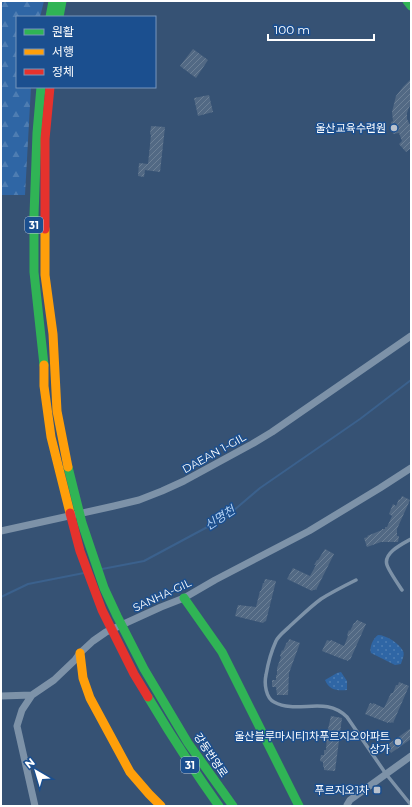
<svg xmlns="http://www.w3.org/2000/svg" width="412" height="807" font-family="Montserrat,'Noto Sans KR',sans-serif">
<style>
.grass{fill:url(#grass-dots)}
.forest{fill:url(#forest-firs)}
.lines{fill:none;stroke-linecap:round;stroke-linejoin:round}
.stream{stroke:#3b618d;stroke-width:2}
.building{fill:url(#building-hatch)}
.lane{stroke:#7d92a8;stroke-width:3.5}
.street{stroke:#7d92a8;stroke-width:7}
.fast{stroke:#30b455;stroke-width:9}
.slow{stroke:#ff9f0a;stroke-width:9}
.jam{stroke:#e5322d;stroke-width:9}
.poi-dot{fill:#b9c2ce;stroke:#1b4f8f;stroke-width:1.5}
.labels{text-anchor:middle;stroke-width:3;stroke-linejoin:round;paint-order:stroke}
.shield{fill:#1b4f8f;stroke:#bbcadd;stroke-width:1}
.shield-label{font-size:10px;font-weight:bold;fill:#fff}
.poi-label{font-size:11px;fill:#fff;stroke:#1b4f8f;text-anchor:end}
.street-label{font-size:11px;fill:#fff;stroke:#1b4f8f}
.water-label{font-size:12px;font-style:italic;fill:#b5d3f5;stroke:#1b4f8f}
</style>
<defs>
<pattern id="grass-dots" width="8" height="8" patternUnits="userSpaceOnUse"><rect width="8" height="8" fill="#2f66a5"/><path d="M2 2h.1M6 6h.1" fill="none" stroke="#4e7db2" stroke-width="1.8" stroke-linecap="round"/></pattern>
<pattern id="forest-firs" width="22" height="20" patternUnits="userSpaceOnUse"><rect width="22" height="20" fill="#2f66a5"/><path d="M5 1l3.5 6h-7zM16 11l3.5 6h-7z" fill="#4e7db2"/></pattern>
<pattern id="building-hatch" width="6" height="6" patternUnits="userSpaceOnUse"><rect width="6" height="6" fill="#526984"/><path d="M-1 1l2-2M0 6l6-6M5 7l2-2" fill="none" stroke="#6c8096"/></pattern>
</defs>
<rect width="100%" height="100%" fill="#365274"/>
<path class="grass" d="M378,635C386,635 399,643 403,651C405,655 402,660 401,664L395,665L371,653C369,648 373,638 378,635Z
M341,672L347,681V690C337,691 329,690 325,680L337,673Z"/>
<path class="forest" d="M1,1H44L40,17H17V87H31L25,195H1Z"/>
<g class="lines">
<path class="stream" d="M102,569L144,561L226,517L260,488L360,419L411,380
M1,597L28,584L84,573"/>
</g>
<path class="building" d="M193,49L208,60L196,78L180,66Z
M411,79V103L408,110L407,113V119L411,127V148L406,152L399,144L402,141L399,133L393,134L391,122L393,121L392,112L396,96L403,87Z
M209,95L213,112L198,116L194,98Z
M151,126L165,127L160,172L145,170L144,177L138,176L139,163L148,164L151,135L150,134Z
M402,496L410,500L397,529V536H399L398,542H381L367,547L364,538L368,537L367,536L382,530V529H385V527H387L392,516L389,514L393,504L396,506L399,499L400,500Z
M325,549L334,554L316,590L315,589V590H313L312,591L287,579L293,568L310,576L316,565H314L317,560H318Z
M265,579L276,581L266,621L264,622L263,623L235,616L238,605L256,607L260,591H261L263,583H264Z
M357,620L366,624L350,660L349,659L348,661L346,660H345L322,651L327,640L330,641L331,640L344,646L348,636L347,635L349,630L350,631L354,623H355Z
M289,639L300,643L289,673L288,695H277L276,687H272V680H276V675H277V668L281,657L280,656L282,650L283,651L287,642L288,643Z
M399,682L409,686L393,723L392,722L391,723L388,722V723L365,714L370,703L373,704V703L384,708L391,693H393L396,685H398Z
M331,716L342,718L335,771L324,770V767H323V762L320,761L321,755H324V750H326L327,736H326L327,729H328Z
M411,728V739L391,753L386,746Z"/>
<g class="lines">
<path class="lane" d="M356,580C344,586 332,592 321,599C310,607 299,618 289,627C285,631 279,635 276,641C271,652 268,663 266,675C264,684 266,698 274,702C298,715 325,695 347,717L386,774L411,805
M402,590C398,584 389,571 387,565C383,553 402,544 411,539"/>
<path class="street" d="M1,531L114,506L139,500L162,491L184,481L252,444L272,432L411,336
M1,696L32,695
M35,806L17,726L22,710L32,695L54,680L75,660L80,653L93,641L106,632L161,607L184,598L215,580L309,531L380,488L411,468
M347,806V805L350,800L411,756"/>
<path class="fast" d="M407,1L411,6
M50,17L53,1
M59,17L62,1
M41,87L37,133L34,215V272L44,365
M68,467L82,523L104,588L117,616L144,669L188,743L233,806
M184,598L222,652L299,806
M148,697C170,734 194,771 219,806"/>
<path class="slow" d="M45,229V275L53,334L57,411L68,467
M44,365V386L51,437L70,513
M80,653L83,678L90,698L130,772L149,794L161,806"/>
<path class="jam" d="M45,229V139L50,87
M70,513L80,551L102,610L134,674L148,697"/>
</g>
<g class="poi-dot">
<circle cx="394" cy="128" r="4"/>
<circle cx="398" cy="742" r="4"/>
<rect x="373" y="786" width="8" height="8" rx="2"/>
</g>
<g class="labels">
<g class="shield">
<rect x="25" y="217" width="18" height="16" rx="3"/>
<rect x="181" y="757" width="18" height="16" rx="3"/>
</g>
<g class="shield-label">
<text x="34" y="229">31</text>
<text x="190" y="769">31</text>
</g>
<g class="poi-label">
<text x="386" y="132">울산교육수련원</text>
<text x="390" y="740">울산블루마시티1차푸르지오아파트<tspan x="390" dy="13">상가</tspan></text>
<text x="369" y="794">푸르지오1차</text>
</g>
<g class="street-label">
<text transform="translate(214 453) rotate(-29)" y="4">DAEAN 1-GIL</text>
<text transform="translate(162 595) rotate(-25)" y="4">SANHA-GIL</text>
<text transform="translate(211 755) rotate(56)" y="4">강동번영로</text>
</g>
<g class="water-label">
<text transform="translate(220 518) rotate(-33)" y="4">신명천</text>
</g>
</g>
<rect width="412" height="807" fill="none" stroke="#ffffff" stroke-width="4"/>
<rect x="16" y="16" width="140" height="72" fill="#1b4f8f" stroke="#7695bc"/>
<rect x="24" y="29" width="20" height="6" fill="#30b455" stroke="#7695bc"/>
<text x="52" y="36" font-size="12" fill="#ffffff">원활</text>
<rect x="24" y="49" width="20" height="6" fill="#ff9f0a" stroke="#7695bc"/>
<text x="52" y="56" font-size="12" fill="#ffffff">서행</text>
<rect x="24" y="69" width="20" height="6" fill="#e5322d" stroke="#7695bc"/>
<text x="52" y="76" font-size="12" fill="#ffffff">정체</text>
<g transform="translate(36 771) rotate(322)" stroke="#1b4f8f" stroke-width="3" paint-order="stroke">
<path d="M0-3L7 15L0 10L-7 15Z" fill="#ffffff"/>
<text y="-6" font-size="11" font-weight="bold" text-anchor="middle" fill="#ffffff">N</text>
</g>
<path d="M268 34v6h106v-6" fill="none" stroke="#ffffff" stroke-width="2"/>
<text x="274" y="34" font-size="12" fill="#ffffff" stroke="#1b4f8f" stroke-width="3" paint-order="stroke">100 m</text>
</svg>
